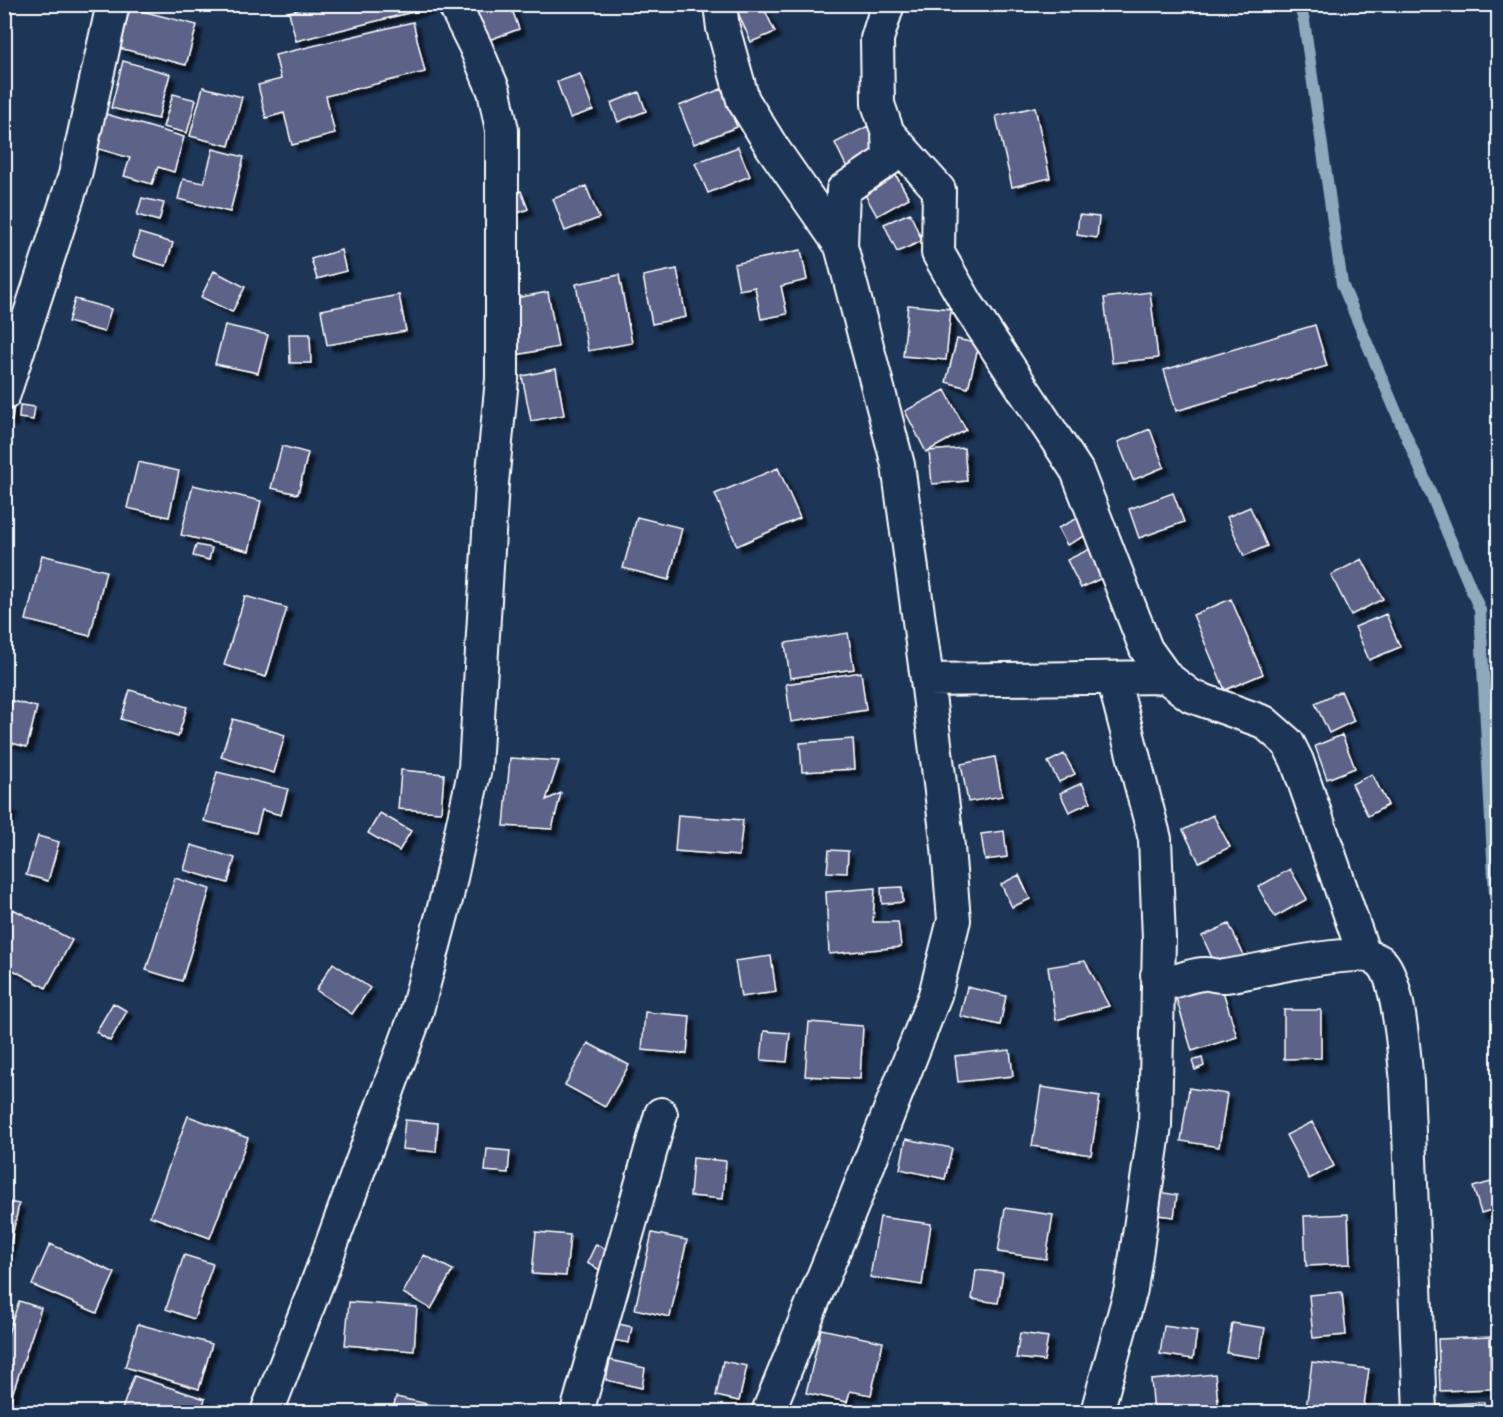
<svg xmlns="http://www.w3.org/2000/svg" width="1503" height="1417" font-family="Mynerve,sans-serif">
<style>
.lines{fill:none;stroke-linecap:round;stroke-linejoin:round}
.stream{stroke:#90a8bb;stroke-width:12}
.building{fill:#5b6288;stroke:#fff;stroke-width:1.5;filter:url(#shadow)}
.street-casing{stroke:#fff;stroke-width:36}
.street{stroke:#1d3557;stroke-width:32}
</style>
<defs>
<filter id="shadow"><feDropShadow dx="5.5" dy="5.5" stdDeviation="1.5" flood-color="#0009"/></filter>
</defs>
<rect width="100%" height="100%" fill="#1d3557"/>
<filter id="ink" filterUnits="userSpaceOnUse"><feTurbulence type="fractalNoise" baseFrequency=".0167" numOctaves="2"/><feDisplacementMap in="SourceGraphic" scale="12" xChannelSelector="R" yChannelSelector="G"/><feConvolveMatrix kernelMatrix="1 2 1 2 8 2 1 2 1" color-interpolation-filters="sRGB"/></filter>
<g filter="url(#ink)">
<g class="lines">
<path class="stream" d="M1299,4L1304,21L1342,284L1480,610L1495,896L1498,903"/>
</g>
<path class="building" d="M320,4H436L437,6L296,41L289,12Z
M473,4H510L519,29L486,41Z
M734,4H762L775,32L751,42Z
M130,8L197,25L186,65L119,48Z
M413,22L425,72L326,96L335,134L292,145L284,113L266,118L258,85L281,79L275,55Z
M123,61L170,74L158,119L111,108Z
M580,74L593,110L570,118L557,82Z
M203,87L242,97L229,146L190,136Z
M721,89L737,127L694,144L679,106Z
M639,92L646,111L618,122L611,103Z
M173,94L196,100L187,133L163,127Z
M1035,107L1050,178L1012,187L996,116Z
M99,112L184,137L174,172L158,167L152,184L124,176L130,158L89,146Z
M868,126L883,154L849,172L835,143Z
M738,147L750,176L708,193L695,163Z
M213,149L244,157L230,212L178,199L183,179L204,183Z
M891,167L909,198L877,216L859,184Z
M586,186L599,218L565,231L553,199Z
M521,191L528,209L498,221L490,203Z
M142,198L164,203L159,221L137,215Z
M910,213L922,241L897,252L884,224Z
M1079,215L1099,217L1097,238L1077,235Z
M139,233L173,243L166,266L133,256Z
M341,250L346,271L317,279L311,259Z
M801,250L807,280L781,286L787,314L761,319L755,287L739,290L734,264Z
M677,269L686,317L652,324L643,276Z
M214,271L245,287L232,312L201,297Z
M619,275L632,343L588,351L576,284Z
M548,292L558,347L516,355L505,300Z
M1150,292L1158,358L1112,363L1104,298Z
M399,295L406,331L327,345L321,310Z
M75,299L111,309L104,332L68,322Z
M908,305L951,309L946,360L903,356Z
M225,325L268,335L258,373L215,364Z
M1315,325L1327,366L1176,411L1164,370Z
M289,334H310L311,363H290Z
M957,339L979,344L968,388L946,382Z
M556,369L564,415L531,421L522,376Z
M945,390L966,430L926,452L905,411Z
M4,403L14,404L12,421L4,420Z
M20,405L35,407L33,420L19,418Z
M1150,429L1164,467L1133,480L1118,442Z
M282,446L308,453L298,494L271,488Z
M964,448L967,481L932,484L929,451Z
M138,462L179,471L169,517L127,508Z
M778,468L800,518L737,546L715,494Z
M193,485L261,501L249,551L181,535Z
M1173,493L1184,522L1139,538L1129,509Z
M1250,507L1267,546L1244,556L1227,517Z
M1088,513L1097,530L1067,545L1058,528Z
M637,517L682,528L669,580L623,568Z
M196,545L212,548L209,560L193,556Z
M1092,548L1106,576L1081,588L1067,560Z
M42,555L106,571L90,636L26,620Z
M1362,559L1383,599L1351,615L1331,575Z
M245,596L287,608L266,677L224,665Z
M1231,599L1263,674L1225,690L1193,615Z
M1386,614L1400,647L1369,660L1355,627Z
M848,633L854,669L790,678L785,643Z
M861,672L866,710L791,722L786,684Z
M130,690L187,707L178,737L121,719Z
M1341,691L1354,721L1329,733L1315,703Z
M12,701L37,707L27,747L4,741V733Z
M233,719L285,735L274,773L221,757Z
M1342,735L1355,768L1327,779L1315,746Z
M853,739L855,769L802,772L800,743Z
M1064,754L1075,774L1059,782L1048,762Z
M995,757L1002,796L968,802L961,764Z
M510,758L559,761L546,800L561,793L552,829L504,826Z
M401,770L444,774L441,812L398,809Z
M217,772L288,789L281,815L262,810L256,833L204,821Z
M1372,774L1388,805L1368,816L1352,784Z
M1082,783L1091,802L1069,812L1060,793Z
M4,805L12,809L4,826Z
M380,813L411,831L399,851L368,833Z
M678,815L743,820L739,856L675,851Z
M1213,815L1230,847L1199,862L1183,830Z
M1004,831L1007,857L985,860L981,834Z
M38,836L59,842L48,881L26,875Z
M191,845L235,858L228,883L184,870Z
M829,850L848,851L847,873L827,872Z
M1290,869L1307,899L1275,917L1258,887Z
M1019,875L1030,899L1012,907L1001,884Z
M175,878L210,889L182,981L146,970Z
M902,887L903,902L882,904L881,888Z
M875,888L873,922H898L901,947L829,954L826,892Z
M13,909L72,940L46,988L4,965V925Z
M1229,924L1245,958L1218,971L1202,936Z
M771,956L776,992L741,997L735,961Z
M1085,961L1109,1006L1056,1020L1048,967Z
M333,963L370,988L352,1014L316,990Z
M1219,978L1237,1037L1192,1051L1174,991Z
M967,987L1006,996L1000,1025L960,1016Z
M113,1003L127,1011L110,1041L96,1032Z
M1284,1010H1321V1058L1284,1059Z
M645,1012L690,1016L687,1054L642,1050Z
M809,1022L863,1026L860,1079L805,1076Z
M764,1031L790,1033L787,1062L761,1060Z
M588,1043L629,1065L605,1107L565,1085Z
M1010,1050L1013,1076L958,1082L955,1056Z
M1202,1058L1204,1066L1195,1070L1192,1061Z
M1041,1087L1100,1096L1091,1155L1032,1146Z
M1189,1088L1227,1094L1219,1147L1181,1141Z
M188,1116L248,1138L210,1238L150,1216Z
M405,1120L438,1123L436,1152L402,1149Z
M1312,1122L1334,1166L1309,1179L1286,1135Z
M906,1139L952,1148L945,1179L900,1169Z
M487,1149L510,1151L508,1173L485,1171Z
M693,1158L726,1161L723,1199L690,1196Z
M1498,1180V1208L1481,1213L1473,1187Z
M1152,1191L1177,1195L1174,1217L1149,1214Z
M4,1201L19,1204L7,1260H4Z
M1005,1208L1053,1215L1046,1259L998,1252Z
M1348,1214L1350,1264L1306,1266L1304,1216Z
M880,1217L931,1224L922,1285L870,1277Z
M536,1232L570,1235L566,1276L532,1274Z
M652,1233L687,1240L670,1317L635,1309Z
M50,1244L115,1273L97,1313L32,1285Z
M596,1244L613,1253L603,1272L587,1263Z
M184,1255L213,1264L194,1319L166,1309Z
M424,1255L453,1270L431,1309L403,1293Z
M976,1270L1003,1273L998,1303L972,1299Z
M1342,1292L1346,1335L1313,1338L1309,1295Z
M19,1301L41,1308L10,1401L4,1399V1345Z
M349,1302L417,1307L414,1351L345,1345Z
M611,1322L632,1327L629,1343L607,1339Z
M1232,1323L1265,1328L1260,1358L1227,1353Z
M138,1324L212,1344L199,1389L125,1367Z
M1164,1326L1197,1331L1193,1359L1160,1354Z
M821,1329L883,1342L871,1395L850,1391L847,1402L806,1393Z
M1020,1333L1048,1337L1044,1361L1016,1358Z
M1490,1337L1491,1389L1440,1391L1438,1339Z
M610,1360L645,1368L642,1388L606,1380Z
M723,1361L747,1366L739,1401L716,1396Z
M1312,1362L1369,1369L1363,1412H1331L1306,1409Z
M1215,1374L1219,1412H1154L1151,1380Z
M134,1376L205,1399L201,1412H121Z
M396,1397L459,1411V1412H392Z
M1484,1402V1412H1439V1405Z"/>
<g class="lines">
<g class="street-casing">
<path id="street" d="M720,4L723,28L743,100L772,147L841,246
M888,133L939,190L938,253L966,302L1077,471L1146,649L1166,677L1191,696L1264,722L1288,743L1297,761L1364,955
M4,394L75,175L113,4
M927,680L1166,677
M1157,975L1172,982C1182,979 1192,975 1203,974C1210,973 1218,977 1225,976C1254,973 1362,942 1382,963C1399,981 1404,1056 1407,1082L1420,1412
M267,1412L321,1273L416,1014L447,896L475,768L492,483L502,379V130L494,91L475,46L454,4
M577,1412L661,1114
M768,1412L855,1199L935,995L954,920L948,847L927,680L898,465L841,246L843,190L889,159L888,133L878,104L877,39L888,4
M1097,1412L1131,1289L1155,1126L1159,939L1155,839L1113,678"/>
</g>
<use href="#street" class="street"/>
</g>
</g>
<rect width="1503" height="1417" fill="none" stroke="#1d3557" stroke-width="24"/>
<rect x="12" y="12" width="1479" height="1393" fill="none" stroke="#fff" stroke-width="2" filter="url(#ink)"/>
</svg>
